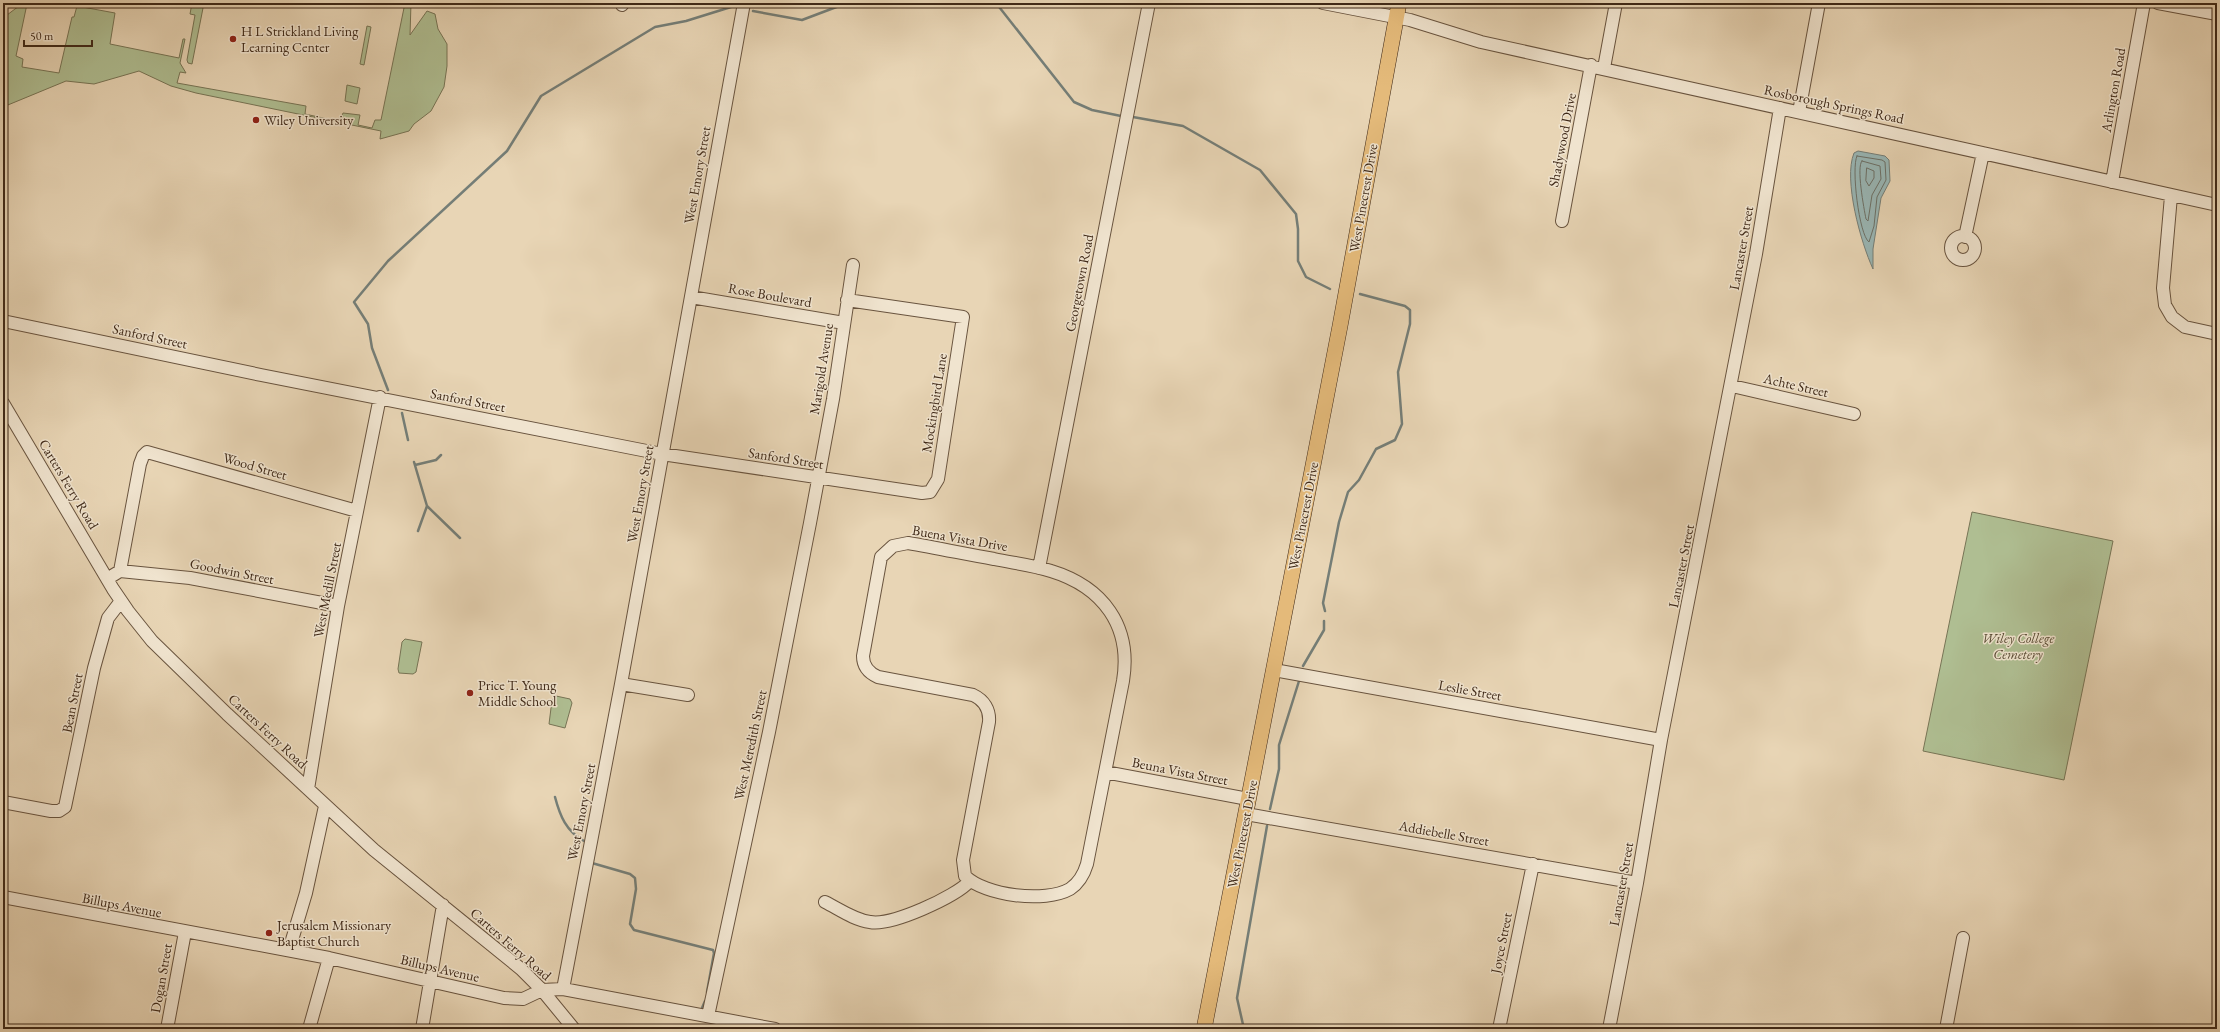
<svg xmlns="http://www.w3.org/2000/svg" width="2220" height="1032" font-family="'EB Garamond',serif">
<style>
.green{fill:#afbe92;stroke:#777455}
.water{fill:#99b7b6;stroke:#757e77}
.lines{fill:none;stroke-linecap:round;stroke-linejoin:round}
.shore{stroke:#6c7067;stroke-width:1}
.stream{stroke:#757e77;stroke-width:2.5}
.minor-casing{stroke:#69543f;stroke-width:14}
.major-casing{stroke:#3f2918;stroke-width:16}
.minor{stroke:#f0e4cf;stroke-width:12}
.major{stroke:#e4ba7a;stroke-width:15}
.poi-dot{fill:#8f2418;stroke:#f0e4cf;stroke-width:1.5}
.labels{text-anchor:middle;stroke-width:3;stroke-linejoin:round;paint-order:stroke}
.poi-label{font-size:14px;fill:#3f2918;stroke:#f0e4cf;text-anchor:start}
.street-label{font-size:14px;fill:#3f2918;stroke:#f0e4cf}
.park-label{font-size:14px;font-style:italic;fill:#554730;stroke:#f0e4cf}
</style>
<rect width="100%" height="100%" fill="#e8d5b5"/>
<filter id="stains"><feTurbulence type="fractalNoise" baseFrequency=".005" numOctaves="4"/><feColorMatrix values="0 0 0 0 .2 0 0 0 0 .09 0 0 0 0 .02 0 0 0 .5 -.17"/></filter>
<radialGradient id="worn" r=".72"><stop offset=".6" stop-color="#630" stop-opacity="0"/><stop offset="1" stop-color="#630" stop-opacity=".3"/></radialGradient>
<path class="green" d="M23,3L27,4L16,56L23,59L22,67L59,73L72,17H74L77,6L115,13L110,44L179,58L183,39H185L180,63L186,73L180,72L177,83L306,106L305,114L332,120H340L343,113L360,115L358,125L372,128L375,120H381L405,3H411L410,35L427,11L435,14L438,29L447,44V66L444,87L431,111L414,124L409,131L380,139L381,131L196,93L171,86L139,71L94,84L66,81L3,107L5,67H3V18Z
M192,3H204L192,64L188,63L187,60L195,15L190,14Z
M367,26L371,27L364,65L360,64Z
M347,85L360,88L357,104L345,101Z
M1972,512L2113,541L2064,780L1923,751Z
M405,639L422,642L416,672L413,674L399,673L398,669L402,642Z
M556,696L570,699L572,703L565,728L549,724L552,700Z"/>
<path class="water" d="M1858,151L1885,156L1889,160L1890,181L1881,198L1873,249V269C1861,243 1843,180 1854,153Z"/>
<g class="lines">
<path class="shore" d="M1857,156L1882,160L1885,162L1886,180L1877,197L1874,226L1869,242C1859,235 1851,167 1857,156Z
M1862,161L1880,166L1881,179L1872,195L1868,221L1866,219C1864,209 1856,166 1862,161Z
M1867,168L1874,171V178L1869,186L1866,181Z"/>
<path class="stream" d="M996,3L1074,102L1092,110L1121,116
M753,11L802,20L847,3
M1133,117L1183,126L1260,170L1296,214L1298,229V261L1306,277L1330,289
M388,390L372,348L368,324L354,302L388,261L507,151L541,96L655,27L686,21L731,7
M402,413L408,440
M414,462L427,506L460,538
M415,465L436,460L441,455
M418,531L427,506
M1325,611L1323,603L1339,522L1348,492L1359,480L1376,449L1395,440L1402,424L1398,372L1410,324V310L1405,306L1360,294
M1303,666L1324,630V621
M555,797C560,816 566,831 584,841
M1270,809L1279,769V745L1299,681
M593,860L592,863L630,874L635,878L636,889L630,924L634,930L713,950L714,953L707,992
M702,1008L705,1001
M1244,1029L1237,998L1267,826"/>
<g class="minor-casing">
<path id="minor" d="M1323,3L1410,20L1481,42L2217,205
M2158,3L2217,14
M622,5L623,3
M1604,68L1616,3
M1799,112L1819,3
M2112,182L2144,3
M2171,196L2163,288L2165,305L2172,317L2185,327L2217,334
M1562,221L1591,65
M1951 248a12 12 0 1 1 24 0a12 12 0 1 1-24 0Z
M1965,237L1983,153
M691,297L844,323
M3,321L261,375L662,454L922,493L930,492L938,479L963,317L847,300
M1732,386L1854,414
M3,403L113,589L128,611L152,641L227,714L374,850L521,969L542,990L574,1029
M908,543C937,548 966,554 994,559C1013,563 1033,565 1051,571C1103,587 1132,626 1123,681L1087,864C1084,874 1079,883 1070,889C1045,903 985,896 965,876L963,860L989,722C990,710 984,700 973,695L878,677C869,673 863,666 863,656L881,557L893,546Z
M1039,568L1149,3
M120,571L190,578L338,606
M107,579L120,571L140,464L143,456L147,452L357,511
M1274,670L1661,740
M621,684L688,695
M1105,772L1248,799
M308,789L338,606L380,397
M3,802L51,811H59L65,807L94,668L108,618L121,601
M1246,814L1637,883
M3,897L329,958L504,998L523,999L542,990L563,989L775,1029
M825,902C839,909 854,920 870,922C892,926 955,897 970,881
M289,950L306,893L325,806
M563,989L621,684L744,3
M708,1016L769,732L810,523L833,399L853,265
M167,1029L185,932
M309,1029L329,958
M422,1029L443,905
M1499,1029L1533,864
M1609,1029L1637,883L1661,740L1756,254L1780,108
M1946,1029L1963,938"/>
</g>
<g class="major-casing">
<path id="major" d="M1204,1029L1340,326L1399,3"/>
</g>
<use href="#minor" class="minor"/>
<use href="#major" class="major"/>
</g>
<g class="poi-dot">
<circle cx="233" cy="39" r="4"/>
<circle cx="256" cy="120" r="4"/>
<circle cx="470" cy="693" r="4"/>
<circle cx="269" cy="933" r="4"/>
</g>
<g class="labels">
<g class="poi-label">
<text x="241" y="36">H L Strickland Living<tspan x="241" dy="16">Learning Center</tspan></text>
<text x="264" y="125">Wiley University</text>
<text x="478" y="690">Price T. Young<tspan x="478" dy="16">Middle School</tspan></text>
<text x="277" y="930">Jerusalem Missionary<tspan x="277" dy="16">Baptist Church</tspan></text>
</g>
<g class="street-label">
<text transform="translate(2113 90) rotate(-80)" y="5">Arlington Road</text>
<text transform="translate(1834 104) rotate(12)" y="5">Rosborough Springs Road</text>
<text transform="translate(1562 140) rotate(-79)" y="5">Shadywood Drive</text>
<text transform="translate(697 175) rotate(-80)" y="5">West Emory Street</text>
<text transform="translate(1363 198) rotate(-80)" y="5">West Pinecrest Drive</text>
<text transform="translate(1741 248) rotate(-80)" y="5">Lancaster Street</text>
<text transform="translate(1079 283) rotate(-79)" y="5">Georgetown Road</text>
<text transform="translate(770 295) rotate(10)" y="5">Rose Boulevard</text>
<text transform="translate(150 336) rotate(12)" y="5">Sanford Street</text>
<text transform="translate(821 369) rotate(-81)" y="5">Marigold Avenue</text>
<text transform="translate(1796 385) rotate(13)" y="5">Achte Street</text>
<text transform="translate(468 400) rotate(11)" y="5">Sanford Street</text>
<text transform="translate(934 403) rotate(-81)" y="5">Mockingbird Lane</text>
<text transform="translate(786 458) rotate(9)" y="5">Sanford Street</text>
<text transform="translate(255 466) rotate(16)" y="5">Wood Street</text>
<text transform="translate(69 484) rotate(59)" y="5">Carters Ferry Road</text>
<text transform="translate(640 494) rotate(-80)" y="5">West Emory Street</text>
<text transform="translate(1303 516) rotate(-79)" y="5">West Pinecrest Drive</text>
<text transform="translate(960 538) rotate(10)" y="5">Buena Vista Drive</text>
<text transform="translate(1681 566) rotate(-79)" y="5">Lancaster Street</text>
<text transform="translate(232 571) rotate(11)" y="5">Goodwin Street</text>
<text transform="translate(327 590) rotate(-79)" y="5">West Medill Street</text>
<text transform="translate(1470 690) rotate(10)" y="5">Leslie Street</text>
<text transform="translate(72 703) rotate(-79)" y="5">Bean Street</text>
<text transform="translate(268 731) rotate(43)" y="5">Carters Ferry Road</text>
<text transform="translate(750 745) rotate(-78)" y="5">West Meredith Street</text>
<text transform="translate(1180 771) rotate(11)" y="5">Beuna Vista Street</text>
<text transform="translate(581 812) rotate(-79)" y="5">West Emory Street</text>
<text transform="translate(1444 833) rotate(10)" y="5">Addiebelle Street</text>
<text transform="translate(1242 834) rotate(-79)" y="5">West Pinecrest Drive</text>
<text transform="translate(1621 884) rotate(-80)" y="5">Lancaster Street</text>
<text transform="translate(122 905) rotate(11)" y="5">Billups Avenue</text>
<text transform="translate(1501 943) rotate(-79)" y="5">Joyce Street</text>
<text transform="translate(511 944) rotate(41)" y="5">Carters Ferry Road</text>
<text transform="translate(440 968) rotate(13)" y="5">Billups Avenue</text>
<text transform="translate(161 978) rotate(-80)" y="5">Dogan Street</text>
</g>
<g class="park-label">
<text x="2018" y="643">Wiley College<tspan x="2018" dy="16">Cemetery</tspan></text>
</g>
</g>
<rect width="2220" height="1032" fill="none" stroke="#e8d5b5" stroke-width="16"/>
<rect x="4" y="4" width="2212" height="1024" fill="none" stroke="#3f2918" stroke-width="2"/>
<rect x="8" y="8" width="2204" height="1016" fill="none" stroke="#3f2918"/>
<path d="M24 40v6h68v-6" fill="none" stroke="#3f2918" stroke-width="2"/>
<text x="30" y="40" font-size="12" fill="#3f2918" stroke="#f0e4cf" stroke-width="3" paint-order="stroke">50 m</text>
<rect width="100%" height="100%" filter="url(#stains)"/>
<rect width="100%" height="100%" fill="url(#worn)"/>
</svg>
